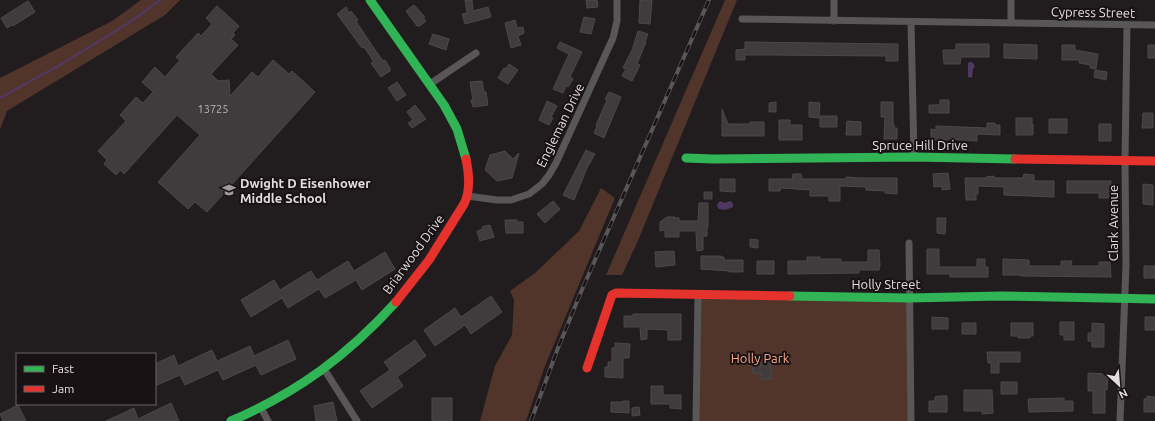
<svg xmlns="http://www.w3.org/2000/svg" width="1155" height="421" font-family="Ubuntu,sans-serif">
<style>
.green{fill:#51342a}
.water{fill:#513860}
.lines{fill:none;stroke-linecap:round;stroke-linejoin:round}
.stream{stroke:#513860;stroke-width:2.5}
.building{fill:#403c3d;stroke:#4c4849}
.street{stroke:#595657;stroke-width:7}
.fast{stroke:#30b455;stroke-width:9}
.jam{stroke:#e5322d;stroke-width:9}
.rail-casing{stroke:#585657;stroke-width:4}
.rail{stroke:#191214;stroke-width:2.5;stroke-dasharray:8;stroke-linecap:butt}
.labels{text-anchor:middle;stroke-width:4;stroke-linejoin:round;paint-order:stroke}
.number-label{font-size:11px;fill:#bab5b6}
.street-label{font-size:13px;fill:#e3dddf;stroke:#191214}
.poi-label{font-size:13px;font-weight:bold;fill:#e3dddf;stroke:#191214;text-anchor:start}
.park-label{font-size:13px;fill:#faa689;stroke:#191214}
</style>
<rect width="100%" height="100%" fill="#211c1e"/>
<path class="green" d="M141,0H180L165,15L7,111L0,130V78L112,21Z
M725,0H737L637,243L622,275H606Z
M601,188L615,198L545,366L526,421H480L495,366L512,335L514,300L510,291L535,273L579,231Z
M698,295L909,298L912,421H696Z"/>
<path class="water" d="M970,62H972L975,66L973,69L972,78L968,77V63Z
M721,201L724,203L731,201L733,204V207L725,210L719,209L717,206L718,203Z"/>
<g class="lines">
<path class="stream" d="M0,98L58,66L127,24L160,0"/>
</g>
<path class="building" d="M465,0H472L473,11L488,7L491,17L465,24L462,14L467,13Z
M586,0H597L598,7L587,8Z
M640,0H652L650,24L639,23Z
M28,1L35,12L13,26L12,25L7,28L1,18Z
M414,5L425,17L423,18L426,21L420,26H417L406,11Z
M217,6L239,26L233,33L235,35L231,39L238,45L211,74L218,81L229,80L230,96L252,72L258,77L273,60L289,74L292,71L315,92L207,212L195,202L188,209L158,182L200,135L177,115L124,174L120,170L116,175L104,164L107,160L98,151L126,121L120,115L136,97L143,103L153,92L142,82L155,67L165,77L180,60L176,57L198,33L201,36L212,24L206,18Z
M346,7L349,13L351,11L358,20L356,21L373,47L383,61L385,60L390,68V71L381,77L371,63L374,62L364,47L362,48L337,14Z
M584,17L595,19L591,34L580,32Z
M515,20L517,28L523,27L524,33L518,36L521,45L511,48L505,23Z
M638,31L648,34L645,42H646L637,64L640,65L632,81L622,76L626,69L623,68L632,50Z
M433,34L449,39L446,50L429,44Z
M560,42L582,52L570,77L573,79L568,87L566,86L563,93L553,89L569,54L557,48Z
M745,42L898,44V61H886V56L770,55H745V60H736V50L745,49Z
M956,44H989V57H961L960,64H944L943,50H956Z
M1004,44L1037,45V59L1004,58Z
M1062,45H1075V50L1098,54L1096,69L1090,68V65L1079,63L1080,60H1062Z
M1148,45H1155V58H1148Z
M509,64L518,70L508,84L498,78L504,68L506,69Z
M1095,70L1107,72L1106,80L1094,77Z
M482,81L484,92H486L488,105L473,107L471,100H473L470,82Z
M397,82L406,95L397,101L388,88Z
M609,92L621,97L604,138L594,133L597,126L596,125L607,100L605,99Z
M940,100H949V113H929V105H940Z
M547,101L557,106L551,117L553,118L549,125L539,120Z
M776,102V112H769V103Z
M809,102L820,103L819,118L809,117Z
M881,102H893V124H894V128H897V139H884L885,117H881Z
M415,105L426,119L412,128L408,123L413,120L407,112Z
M722,109L728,124H750V122H764V136H722Z
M1143,113H1153V128H1142Z
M820,116H837V127H820Z
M1016,118H1032V124H1033V135H1016Z
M1049,119H1067V133H1049Z
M779,120H790V125H802V140H779Z
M847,121L861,122V135H846Z
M987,123H995V125H1000V135L977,134V141L948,139V140H931V129L936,130V126L987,128Z
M1099,124H1111V141H1099Z
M586,150L595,154L587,168L574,200L563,195Z
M505,151L513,159L519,153L512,178L497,181L485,170L490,155Z
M948,173L950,189L942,190V186L934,187L933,174Z
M793,174H801L802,179H846V177L860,178H897V194L885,193V191L866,190V187L840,186V201H829V196H810V190L781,188L780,191H769V179H792Z
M1024,174L1034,175V181H1054V197L1004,195V187L978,186V194H976V200H966L965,178H986V177L993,176L996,178H1023Z
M720,179H735V192L720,191Z
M1067,181H1111V198H1099V193H1067Z
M1143,184L1153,185V205L1143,204Z
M704,192H712V199H704Z
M553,201L560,209L545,223L537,214Z
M699,203H708V227H707V236H703V250L697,251L696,231H679V237H665V230L660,231V222L667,217H675V218H679V221H698Z
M937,218H946L945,234L937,233Z
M505,220H517V222H523V233H506Z
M490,225L494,237L480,241L477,231L483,229L482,227Z
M750,239L758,240V248L750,247Z
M927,249H939V267H977V259H985V267H988V277H950V274H927Z
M868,250H879L880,265L879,270H859V273L788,274V261H807V257H820V259H841V262H868Z
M674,251L675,265L656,267L655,252Z
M385,252L395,269L362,290L356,280L325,298L319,289L288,308L282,298L251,317L241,300L274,280L280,290L311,271L317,280L348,261L354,271Z
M701,256H721V257H724V260H743V272H729V271L701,269Z
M1003,259L1029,260V266H1061V261H1072L1071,266H1099V262H1110L1111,277L1021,276V275H1003Z
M757,261H774V274H757Z
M1144,266H1155V278H1144Z
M491,296L502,312L471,334L465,325L435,346L424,330L455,308L461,317Z
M633,314H681V340H668V330L647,329V339L641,340L640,327H624V316H633Z
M932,317L948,318V329H932Z
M1145,317H1155V330H1145Z
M1060,322H1074V340H1064V335H1060Z
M962,323H976V334H962Z
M1011,323H1033V336H1030V338H1018V336H1011Z
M1092,323L1104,324V347H1092V341H1088V333H1092Z
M288,340L296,359L261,375L256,365L223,380L218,370L185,385L180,375L155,386V364L174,355L178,366L212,350L217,361L250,346L254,356Z
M415,340L426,356L397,377L403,386L372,408L360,391L390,370L384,362Z
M615,343L630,344L629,358H623V378L605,377V367H608V362H612V348H615Z
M987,352H1020V362H999V373H991V363H988Z
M761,362H771V379H761V374L753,373V366L761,367Z
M1088,373L1108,374L1107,390H1105V413H1093V391H1088Z
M1001,382H1017V394H1001Z
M651,386H663V395H681V409L670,408V404H651Z
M964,390H992L993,413L982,414V411H964Z
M940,396H947V412H929V401H935V397Z
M1147,396L1155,397V412H1144V399H1147Z
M432,398H452V421H432Z
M1064,398V401H1073V411L1029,412L1028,399Z
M623,401H629V413L611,412V402H623Z
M333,402L337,421H316L314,406Z
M171,403L179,421H106L134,408L138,419Z
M18,405L26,421H3L0,414Z
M639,407L640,415L632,416V408Z"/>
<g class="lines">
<path class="street" d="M742,19L1155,25
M834,21V0
M911,22L914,157
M1011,23V0
M430,84L476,53
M467,196L497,200H511L529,194L542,184L549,175L556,163L613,38L617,21V0
M909,243L911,421
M324,369L357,421
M261,408L268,421
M696,421L698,295
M1120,421L1126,265L1125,161L1127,25"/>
<path class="fast" d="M370,0L444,105L457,129L466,159
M686,158L713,159L914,157L1015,159
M790,296L909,298L1001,296L1155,299
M231,421C298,392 347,356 396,302"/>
<path class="jam" d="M1015,159L1155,161
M396,302L429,260L464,204C471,190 469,173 466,159
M587,368L612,295L616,293L790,296"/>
<g class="rail-casing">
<path id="rail" d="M531,421L558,348L581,292L709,0"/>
</g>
<use href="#rail" class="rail"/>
</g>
<defs>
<g id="school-bare" transform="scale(1.08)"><path d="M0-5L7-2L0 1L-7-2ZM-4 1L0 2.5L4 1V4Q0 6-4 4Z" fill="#9f999b" stroke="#191214" stroke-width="2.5" paint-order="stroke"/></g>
</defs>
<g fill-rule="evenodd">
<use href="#school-bare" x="229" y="190"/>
</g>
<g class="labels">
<g class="number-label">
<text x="213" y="113">13725</text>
</g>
<g class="street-label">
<text transform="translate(1093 12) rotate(1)" y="5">Cypress Street</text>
<text transform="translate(560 125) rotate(-64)" y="5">Engleman Drive</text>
<text x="920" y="150">Spruce Hill Drive</text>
<text transform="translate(1113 223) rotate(-90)" y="5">Clark Avenue</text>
<text transform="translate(413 254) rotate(-54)" y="5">Briarwood Drive</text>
<text x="886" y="289">Holly Street</text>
</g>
<g class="poi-label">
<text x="240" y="188">Dwight D Eisenhower<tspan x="240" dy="15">Middle School</tspan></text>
</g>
<g class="park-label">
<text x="760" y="363">Holly Park</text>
</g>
</g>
<rect x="16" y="353" width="140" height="52" fill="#191214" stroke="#6a6365"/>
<rect x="24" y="366" width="20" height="6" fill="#30b455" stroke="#6a6365"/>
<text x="52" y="373" font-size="12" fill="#e3dddf">Fast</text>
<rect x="24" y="386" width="20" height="6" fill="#e5322d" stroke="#6a6365"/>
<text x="52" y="393" font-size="12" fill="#e3dddf">Jam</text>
<g transform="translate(1119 385) rotate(154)" stroke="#191214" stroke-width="3" paint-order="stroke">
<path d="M0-3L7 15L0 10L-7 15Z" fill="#e3dddf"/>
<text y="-6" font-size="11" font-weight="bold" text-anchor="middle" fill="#e3dddf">N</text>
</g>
</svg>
